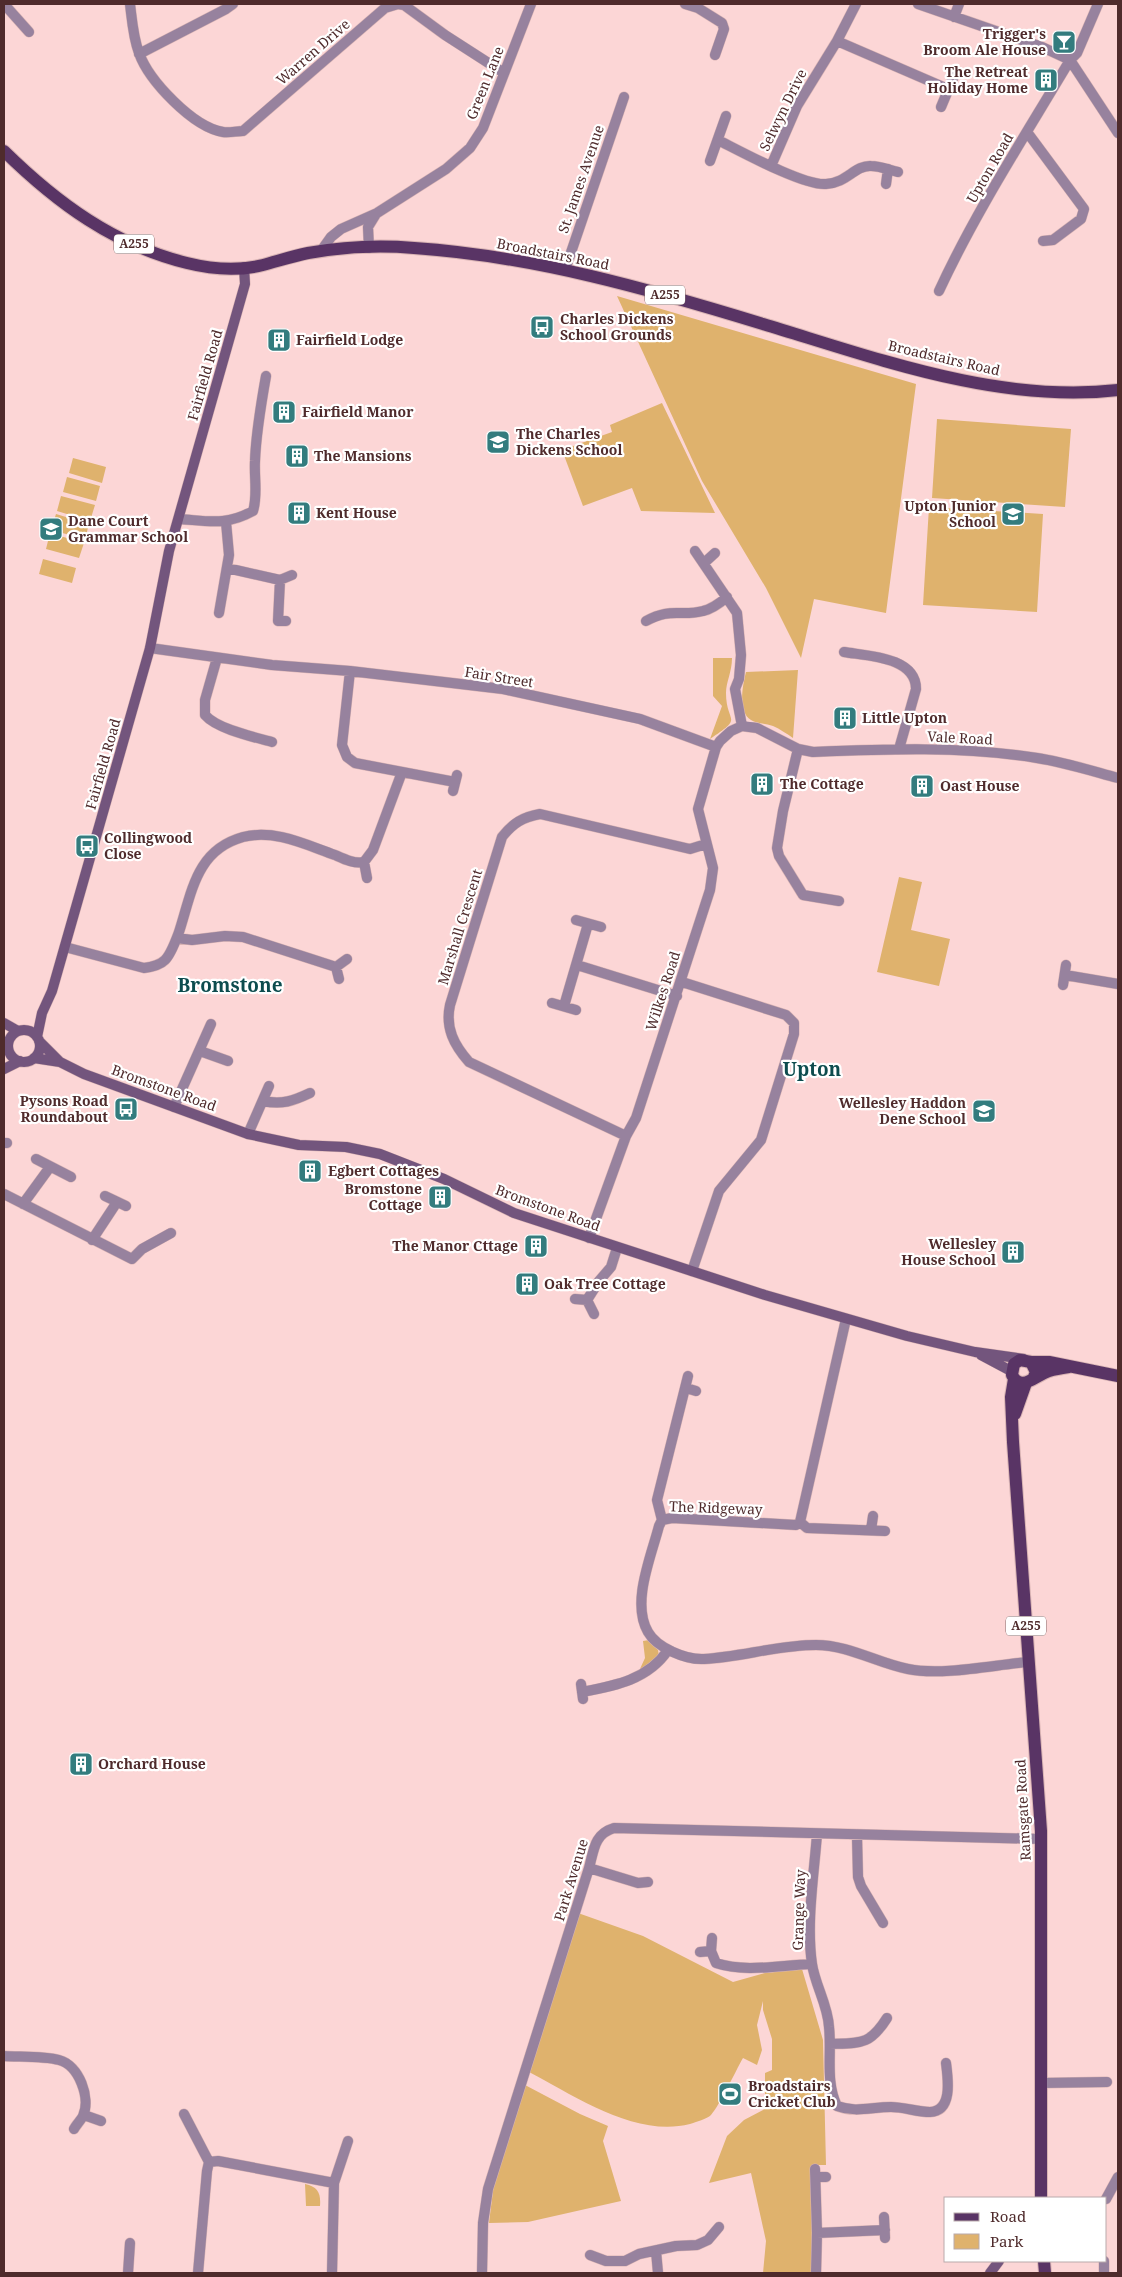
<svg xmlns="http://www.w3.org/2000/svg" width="1122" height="2277" font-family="'Noto Serif',serif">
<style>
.green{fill:#dfb26d}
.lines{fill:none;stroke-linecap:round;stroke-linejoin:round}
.street-casing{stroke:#d9b4b4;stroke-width:11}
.secondary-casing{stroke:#d9b4b4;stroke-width:11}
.primary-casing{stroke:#d9b4b4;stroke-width:14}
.street{stroke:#97829e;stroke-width:10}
.secondary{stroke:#73557d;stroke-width:10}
.primary{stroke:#593465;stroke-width:12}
.labels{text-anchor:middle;stroke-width:4.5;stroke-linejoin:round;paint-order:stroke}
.shield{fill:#fff;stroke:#846b6b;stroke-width:1}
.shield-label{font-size:12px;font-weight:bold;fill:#4f2b2c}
.poi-label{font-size:14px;font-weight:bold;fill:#4f2b2c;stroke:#fff;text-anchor:start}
.street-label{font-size:14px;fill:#4f2b2c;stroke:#fff}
.district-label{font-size:19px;font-weight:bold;fill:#0d4c4e;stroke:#fff}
</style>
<rect width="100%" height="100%" fill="#fcd6d6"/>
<path class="green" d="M617,296L916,384L886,613L814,599L801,658L766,588L702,481Z
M662,403L715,513L641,511L632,488L583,506L562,450L612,432L610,425Z
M937,419L1071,429L1065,507L932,498Z
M73,458L106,467L102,483L69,473Z
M67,477L100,486L96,501L63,492Z
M61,496L95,505L90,521L57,511Z
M929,507L1043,514L1037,612L923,605Z
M56,514L89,524L85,539L51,530Z
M50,533L84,543L79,558L46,549Z
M43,559L76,568L72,583L39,574Z
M713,658H732C732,672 726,682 726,693C726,724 745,716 710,739L722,706L713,696Z
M798,670L793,738C787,734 780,729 773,726C766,723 757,724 751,720C737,712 743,684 746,672Z
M899,877L922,882L911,930L950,939L939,986L877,972Z
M649,1640L658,1650L659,1656L639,1671L645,1658L643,1641Z
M578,1913L643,1936L733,1982L765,1973L802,1969L823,2040L826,2165H814L813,2273H763L766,2241L751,2173L709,2183L727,2136L744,2120L765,2109V2073L772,2070V2039L763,2010V2001L757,2025L762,2050L757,2065L743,2058C735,2072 720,2105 711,2115C707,2119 696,2122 690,2124C636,2138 575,2096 529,2072Z
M525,2085L580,2114L608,2126L603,2141L621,2201L528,2222L489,2223L493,2190Z
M305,2184C318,2187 321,2193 320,2206H306Z"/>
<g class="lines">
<g class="street-casing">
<path id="street" d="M4,4L29,32
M130,4C132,20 133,37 139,53C149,81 193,127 223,132C229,133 237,131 243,131L385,8L398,4L404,5L445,35L504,73
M685,4L698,8L722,23L724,29L715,55
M918,4L1042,47L1070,60L1118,133
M954,17L959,4
M837,41L948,89
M139,54L226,9L233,4
M941,107L954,76
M1027,132L1084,209L1081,219L1053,240L1043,241
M718,140C740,151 804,186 826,184C847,183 855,165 871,166C880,166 889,170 898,172
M710,161L726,116
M771,166L797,106L837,41L856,4
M886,184L888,169
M369,248L368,227L376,214
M321,251L331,237L341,229L377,213L446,169L470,148L483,128L531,4
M565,270L624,97
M939,291C976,211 1025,136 1070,60L1077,53L1098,4
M179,519C209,521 226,526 253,511C258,495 254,478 255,461C256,432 261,404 266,376
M695,551L737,613L741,655L739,679L735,689L742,726
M704,563L715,553
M227,568L280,580L292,575
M280,580L278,621H286
M219,613L229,555L226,522
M646,621C671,607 680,617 703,611C712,609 720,603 727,597
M150,648L272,665L350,671L503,689L640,719L716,747
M844,652C868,656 916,657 916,689L899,749
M217,658L205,700V715C217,729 254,737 272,742
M350,671L342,745L347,757L355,763L455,782
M798,749L783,811L777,848L779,856L803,895L839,901
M453,791L457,775
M364,862L367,878
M576,920L601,927
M177,938L192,940L225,936L243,937L336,967
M65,947L144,968C152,967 160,965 165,960C171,954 176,940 179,932C192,892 196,850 243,837C275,829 306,845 335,855C344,859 354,864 364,862L373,850L402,772
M577,965L677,996
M1065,975L1118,984
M339,979L336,967L347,959
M682,982L786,1015L794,1023V1034L761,1140L719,1191L692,1271
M1063,985L1066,965
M552,1003L576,1010
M564,1006L588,924
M200,1051L228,1061
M263,1101C282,1105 293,1101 310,1093
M174,1107L211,1024
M248,1134L269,1086
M626,1136L469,1062C454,1045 445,1028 450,1005L502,837C513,823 523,817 540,814L690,849L706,844
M4,1143H7
M36,1159L71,1177
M4,1194L132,1259L142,1249L171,1233
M105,1196L126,1206
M23,1204L50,1167
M589,1238L626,1136L636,1118L710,890L713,868L698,809L716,747L720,741L731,731L742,726L757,728L798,749L813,752C887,749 963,746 1037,758C1064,762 1092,771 1118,778
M92,1240L117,1202
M575,1299L587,1300L594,1314
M587,1300L599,1281L611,1267L617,1248
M846,1319L800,1522L796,1525L672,1518L662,1520L659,1526C651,1557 631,1603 648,1632C657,1648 686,1660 704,1659C741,1657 778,1645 816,1645C849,1645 877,1663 908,1669C942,1676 993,1665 1028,1662
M686,1388L696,1391
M662,1520L657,1500L688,1376
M800,1522L807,1528L885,1531
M871,1530L873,1516
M581,1684L583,1699
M582,1692C614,1686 648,1680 668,1650
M817,1834C814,1875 806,1923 812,1964C815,1985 828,2005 829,2027C832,2052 825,2082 837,2106C856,2113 871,2107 891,2107C904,2107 917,2112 930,2112C953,2111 948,2079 946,2063
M857,1836L858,1877L861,1886L883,1923
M589,1868L638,1883L648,1882
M712,1938L711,1951L716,1963C746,1973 780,1965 812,1964
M700,1952L711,1951
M830,2044C861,2043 870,2045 887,2018
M4,2056C20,2057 44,2056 59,2060C79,2065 91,2098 83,2116C81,2120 76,2125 74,2129
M1041,2083L1107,2082
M184,2114L209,2162
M84,2115L101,2121
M815,2169L817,2233L816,2273
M816,2177H826
M334,2183L348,2141
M1106,2199L1118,2177
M884,2217L885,2238
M817,2233L885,2230
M656,2251L658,2273
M590,2255L606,2261H625L639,2254L676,2246L697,2245L708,2240L719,2227
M1104,2261V2273
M128,2273L130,2243
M198,2273L207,2171L209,2162L218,2161L334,2183L332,2273
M482,2273L483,2223L488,2189L589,1868C594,1850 594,1834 614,1828L1041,1839"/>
</g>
<g class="secondary-casing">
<path id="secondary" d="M4,1023L18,1031
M8 1046a16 16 0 1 1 32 0a16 16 0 1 1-32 0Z
M37,1037L42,1013L52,991L150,648L169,551L245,284L244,267
M39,1041L60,1062L84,1074L248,1134L299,1145L346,1147L380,1154L444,1179L514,1213L765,1295L907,1336L975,1352L1024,1359
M34,1058L60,1062
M4,1069L20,1061
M981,1355L1011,1371
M990,2273L999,2261"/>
</g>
<g class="primary-casing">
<path id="primary" d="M4,151C57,203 114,245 187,263C211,269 239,271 263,265C278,261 293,256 308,253C342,247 379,245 414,248C533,256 649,289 763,324C876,358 999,404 1118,390
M1031,1362H1049L1118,1376
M1014,1379L1011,1397L1013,1442L1041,1831V2198
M1033,1379L1036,1372L1031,1362L1020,1360L1014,1364L1012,1375C1021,1393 1036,1375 1049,1371C1055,1369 1062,1368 1069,1367
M1015,1414L1026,1383
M1044,2261L1045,2273"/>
</g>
<use href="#street" class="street"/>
<use href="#secondary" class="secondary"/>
<use href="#primary" class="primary"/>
</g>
<defs>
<g id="bar-square" transform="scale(1.25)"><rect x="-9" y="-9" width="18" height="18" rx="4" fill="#337c7e" stroke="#fff"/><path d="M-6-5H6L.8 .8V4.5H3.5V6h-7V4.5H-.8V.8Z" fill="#fff"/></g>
<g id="building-square" transform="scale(1.25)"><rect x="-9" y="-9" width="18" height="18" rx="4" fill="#337c7e" stroke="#fff"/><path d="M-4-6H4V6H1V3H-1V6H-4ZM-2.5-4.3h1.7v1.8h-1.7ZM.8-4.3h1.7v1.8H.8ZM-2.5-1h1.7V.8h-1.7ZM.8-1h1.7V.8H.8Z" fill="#fff"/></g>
<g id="bus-square" transform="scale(1.25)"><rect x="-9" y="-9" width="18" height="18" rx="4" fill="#337c7e" stroke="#fff"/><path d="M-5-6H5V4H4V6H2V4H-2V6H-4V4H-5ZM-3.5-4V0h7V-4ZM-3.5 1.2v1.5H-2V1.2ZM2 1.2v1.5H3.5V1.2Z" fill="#fff"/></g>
<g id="school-square" transform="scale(1.25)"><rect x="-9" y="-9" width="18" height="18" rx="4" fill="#337c7e" stroke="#fff"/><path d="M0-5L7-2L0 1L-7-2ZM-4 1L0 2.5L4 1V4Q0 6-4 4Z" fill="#fff"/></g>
<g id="stadium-square" transform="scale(1.25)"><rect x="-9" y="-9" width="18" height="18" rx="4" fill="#337c7e" stroke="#fff"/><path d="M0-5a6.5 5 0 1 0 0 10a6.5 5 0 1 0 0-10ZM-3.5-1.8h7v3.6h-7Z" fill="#fff"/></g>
</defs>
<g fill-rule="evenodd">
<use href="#bar-square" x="1064" y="42"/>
<use href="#building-square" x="1046" y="80"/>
<use href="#bus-square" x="542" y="327"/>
<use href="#building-square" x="279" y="340"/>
<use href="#building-square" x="284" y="412"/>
<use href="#school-square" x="498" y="442"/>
<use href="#building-square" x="297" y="456"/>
<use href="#building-square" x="299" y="513"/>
<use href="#school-square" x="1013" y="514"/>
<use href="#school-square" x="51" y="529"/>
<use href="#building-square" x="845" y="718"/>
<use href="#building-square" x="762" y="784"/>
<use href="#building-square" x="922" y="786"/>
<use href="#bus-square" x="87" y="846"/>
<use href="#bus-square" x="126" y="1109"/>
<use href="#school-square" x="984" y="1111"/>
<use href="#building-square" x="310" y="1171"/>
<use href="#building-square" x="440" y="1197"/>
<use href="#building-square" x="536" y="1246"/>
<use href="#building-square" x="1013" y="1252"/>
<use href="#building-square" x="527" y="1284"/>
<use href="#building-square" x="81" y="1764"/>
<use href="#stadium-square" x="730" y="2094"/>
</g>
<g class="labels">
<g class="shield">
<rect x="114" y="234.5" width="40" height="19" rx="4"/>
<rect x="645" y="285.5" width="40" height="19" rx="4"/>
<rect x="1006" y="1616.5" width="40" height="19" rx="4"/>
</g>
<g class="shield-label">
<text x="134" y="248">A255</text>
<text x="665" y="299">A255</text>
<text x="1026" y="1630">A255</text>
</g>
<g class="poi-label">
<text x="1046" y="39" text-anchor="end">Trigger's<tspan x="1046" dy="16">Broom Ale House</tspan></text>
<text x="1028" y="77" text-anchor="end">The Retreat<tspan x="1028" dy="16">Holiday Home</tspan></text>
<text x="560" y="324">Charles Dickens<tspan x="560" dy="16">School Grounds</tspan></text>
<text x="296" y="345">Fairfield Lodge</text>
<text x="302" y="417">Fairfield Manor</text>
<text x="516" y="439">The Charles<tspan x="516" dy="16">Dickens School</tspan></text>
<text x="314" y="461">The Mansions</text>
<text x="996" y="511" text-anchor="end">Upton Junior<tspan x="996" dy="16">School</tspan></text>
<text x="316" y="518">Kent House</text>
<text x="68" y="526">Dane Court<tspan x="68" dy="16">Grammar School</tspan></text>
<text x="862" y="723">Little Upton</text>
<text x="780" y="789">The Cottage</text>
<text x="940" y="791">Oast House</text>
<text x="104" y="843">Collingwood<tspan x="104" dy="16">Close</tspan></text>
<text x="108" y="1106" text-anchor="end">Pysons Road<tspan x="108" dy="16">Roundabout</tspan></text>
<text x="966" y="1108" text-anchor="end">Wellesley Haddon<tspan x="966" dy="16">Dene School</tspan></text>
<text x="328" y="1176">Egbert Cottages</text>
<text x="422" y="1194" text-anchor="end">Bromstone<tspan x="422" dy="16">Cottage</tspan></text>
<text x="996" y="1249" text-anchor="end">Wellesley<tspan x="996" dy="16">House School</tspan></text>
<text x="518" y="1251" text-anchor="end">The Manor Cttage</text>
<text x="544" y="1289">Oak Tree Cottage</text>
<text x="98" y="1769">Orchard House</text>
<text x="748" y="2091">Broadstairs<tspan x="748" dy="16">Cricket Club</tspan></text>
</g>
<g class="street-label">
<text transform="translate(313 52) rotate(-41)" y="5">Warren Drive</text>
<text transform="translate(485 83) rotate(-68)" y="5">Green Lane</text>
<text transform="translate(783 110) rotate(-64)" y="5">Selwyn Drive</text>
<text transform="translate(990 168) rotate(-60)" y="5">Upton Road</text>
<text transform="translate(581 179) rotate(-71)" y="5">St. James Avenue</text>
<text transform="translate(553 254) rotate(11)" y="5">Broadstairs Road</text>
<text transform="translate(944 358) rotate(13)" y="5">Broadstairs Road</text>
<text transform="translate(205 375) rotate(-74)" y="5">Fairfield Road</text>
<text transform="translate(499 677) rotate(9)" y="5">Fair Street</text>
<text transform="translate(960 738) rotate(3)" y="5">Vale Road</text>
<text transform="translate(103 764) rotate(-74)" y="5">Fairfield Road</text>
<text transform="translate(460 927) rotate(-73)" y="5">Marshall Crescent</text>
<text transform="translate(663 991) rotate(-72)" y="5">Wilkes Road</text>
<text transform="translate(164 1088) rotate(20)" y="5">Bromstone Road</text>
<text transform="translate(548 1208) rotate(20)" y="5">Bromstone Road</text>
<text transform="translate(716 1508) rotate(2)" y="5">The Ridgeway</text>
<text transform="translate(1023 1810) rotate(-93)" y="5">Ramsgate Road</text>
<text transform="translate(571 1880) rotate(-73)" y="5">Park Avenue</text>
<text transform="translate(799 1910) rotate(-88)" y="5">Grange Way</text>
</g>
<g class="district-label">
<text x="230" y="992">Bromstone</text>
<text x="812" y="1076">Upton</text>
</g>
</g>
<rect width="1122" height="2277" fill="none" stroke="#4f2b2c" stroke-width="10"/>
<rect x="944" y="2197" width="162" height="65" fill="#ffffff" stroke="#b9aaab"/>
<rect x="954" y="2213" width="25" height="8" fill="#593465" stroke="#b9aaab"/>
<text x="990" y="2222" font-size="15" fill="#4f2b2c">Road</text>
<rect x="954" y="2234" width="25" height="15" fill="#dfb26d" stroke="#b9aaab"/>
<text x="990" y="2247" font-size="15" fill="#4f2b2c">Park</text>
</svg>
